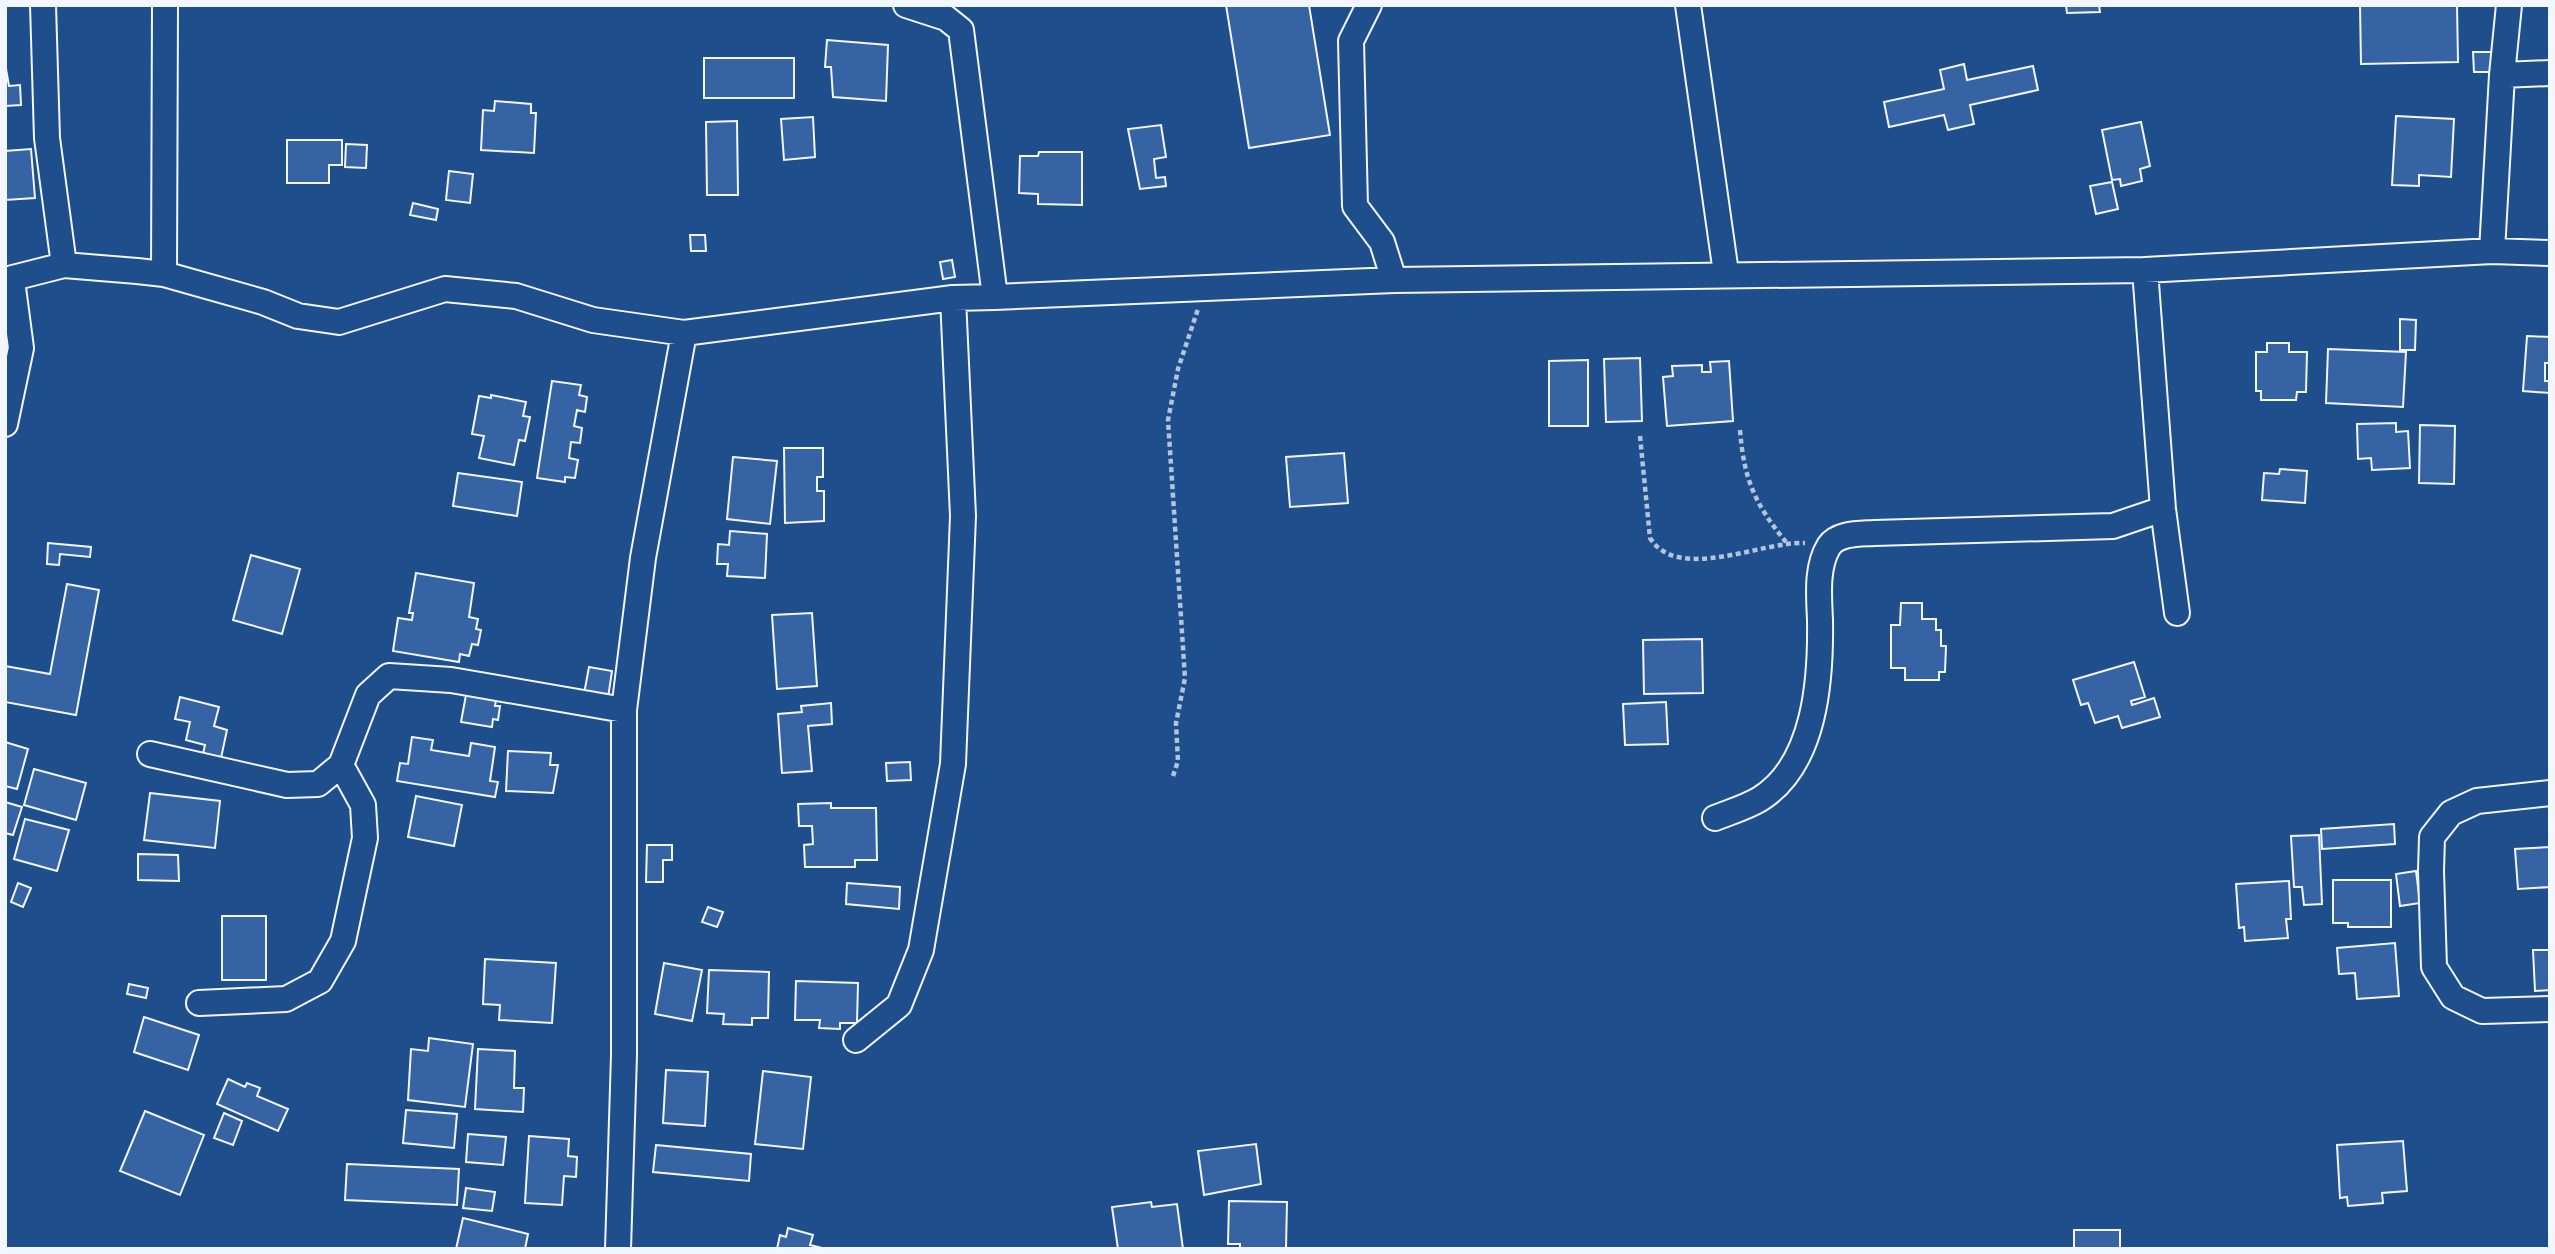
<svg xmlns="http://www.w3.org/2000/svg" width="2555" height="1254" font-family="Poppins,sans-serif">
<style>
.building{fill:#3563a3;stroke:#f2f6ff;stroke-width:2}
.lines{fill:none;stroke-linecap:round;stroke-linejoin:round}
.minor-casing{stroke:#f2f6ff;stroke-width:28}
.path{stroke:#b3c4dc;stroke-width:4.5;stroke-dasharray:5 3.5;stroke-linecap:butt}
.minor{stroke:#1f4e8c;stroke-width:24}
</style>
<rect width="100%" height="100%" fill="#1f4e8c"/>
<path class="building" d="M1226,5H1309L1330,135L1249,148Z
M2066,5H2099L2100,12L2067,13Z
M2360,5H2457L2458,62L2361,64Z
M827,40L888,45L886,101L833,97L831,67H825Z
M2473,52H2493V72H2474Z
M704,58H794V98H704Z
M5,63L9,86L20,85L21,105L5,106Z
M1964,64L1967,80L2033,66L2038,90L1970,105L1974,124L1948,130L1944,115L1889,127L1884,102L1944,89L1940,70Z
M495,101L531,104V113H536L534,153L481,150L483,110L494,111Z
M2396,116L2454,119L2451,177L2419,175V186L2392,185Z
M813,117L815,157L784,160L781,119Z
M737,121L738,195H707L706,122Z
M2141,122L2150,166L2140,169L2142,181L2121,186L2120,179L2112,180L2102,130Z
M1161,125L1166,157L1154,159L1156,178L1165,177L1166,186L1140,189L1128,129Z
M287,140H342V165H329V183H287Z
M346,144L367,145L366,168L345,167Z
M31,149L35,198L5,200V151Z
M1039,152H1082V205L1038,204V194L1019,193L1020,156H1038Z
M449,171L473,174L470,203L446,200Z
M2112,182L2118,209L2096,214L2090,186Z
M413,203L438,209L436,220L410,215Z
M690,235H705L706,251H691Z
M952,260L955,277L943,279L940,262Z
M2400,319L2416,320L2415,350H2400Z
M2527,336L2550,337V363H2545V381H2550V393L2523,391Z
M2267,343H2289V352H2307L2306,392H2297L2296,400H2261V391H2256V352H2267Z
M2328,349L2406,352L2403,407L2326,403Z
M1640,358L1642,421L1606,422L1604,359Z
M1588,360V426H1549V361Z
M1729,361L1733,421L1667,426L1663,377L1673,376L1672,366L1702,365V372H1711L1710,362Z
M552,381L581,385L579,395L587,397L585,412L577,410L574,426L582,428L580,443L571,442L569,458L578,460L575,478L565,477V482L537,478Z
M491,395L526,402L523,416L530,417L525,441L519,440L514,465L479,458L484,436L472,434L479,396L491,398Z
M2396,423V432L2408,431L2410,468L2372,470L2371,458L2358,459L2357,424Z
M2420,425L2455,426L2454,484L2419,483Z
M784,448H823V477H817V491H824V521L785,523Z
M1344,453L1348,503L1290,507L1286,457Z
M733,457L777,461L770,524L727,519Z
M2280,469L2307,471L2305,503L2262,500L2264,473L2279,474Z
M458,473L522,482L517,516L453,506Z
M730,531L767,534L765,578L727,576L728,564H717L718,544L729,545Z
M48,543L91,547L90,557L60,554L59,565L47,564Z
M251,555L300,569L282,634L233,620Z
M416,573L474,583L469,617L478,619L476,629L481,630L478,645L472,644L469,656L460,654L459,662L393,651L398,618L412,620L413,613H409Z
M67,584L99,590L76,715L5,702V666L50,674Z
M1901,603H1922V619H1936V630H1941V646H1946L1945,672H1939V680H1905V668H1891V625H1900Z
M812,613L817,686L777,689L772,615Z
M1702,639L1703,693L1644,694L1643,640Z
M2134,662L2145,697L2131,701L2132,705L2154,698L2160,717L2122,728L2118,716L2095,723L2088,703L2081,705L2073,680Z
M589,667L612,671L608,698L584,694Z
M466,695L496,700L495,706H500L498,720L493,719L492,727L461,722Z
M180,697L219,707L214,726L227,730L221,758L203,754L205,745L186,740L190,722L175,719Z
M1666,702L1668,744L1625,745L1623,704Z
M831,703L832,724L808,726L812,771L782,773L778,714L802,712L801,706Z
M412,737L433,740L431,750L469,756L471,743L495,747L490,781L498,782L495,797L397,781L400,763L408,764Z
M5,742L28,749L17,789L5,786Z
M508,751L551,753L550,765H558L553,793L506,791Z
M910,762L911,780L887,781L886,763Z
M34,769L86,783L76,820L24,805Z
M150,793L220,801L215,848L144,840Z
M416,796L462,805L454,846L408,837Z
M5,802L22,807L13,835L5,833Z
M831,803V808H876L877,860H855V867H805L804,845L813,844L812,826H799L798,804Z
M25,819L69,830L57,871L14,859Z
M2394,824L2395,844L2322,849L2321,829Z
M2319,835L2322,904L2304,905L2302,887H2294L2291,836Z
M647,845H672V860H663V882H646Z
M2550,847V887L2518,889L2515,849Z
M138,854L178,855L179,881L138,880Z
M2416,871L2420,903L2400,906L2396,874Z
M2333,880H2391V927H2348V923H2333Z
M2289,881L2291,919H2286L2288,938L2245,941L2244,927L2239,928L2236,884Z
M18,883L31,888L23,907L11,902Z
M847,883L900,887L899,909L846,904Z
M708,907L723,912L717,927L702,922Z
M222,916H266V980H222Z
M2395,943L2399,996L2357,999L2355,973L2339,974L2337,948Z
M2533,950H2550V990L2535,991Z
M485,959L556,963L552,1023L499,1020L500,1005L483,1004Z
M664,963L702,970L692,1021L655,1014Z
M709,970L769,972L768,1018H752V1025L723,1024L724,1014L707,1013Z
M796,981L858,983L857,1023H840V1029L819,1028L820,1020H795Z
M129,984L148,988L146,998L127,994Z
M144,1017L199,1035L188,1070L134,1052Z
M429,1038L473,1044L465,1107L408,1100L411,1049L428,1051Z
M478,1049L515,1051L514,1088H524L523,1112L475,1109Z
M666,1070L708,1072L705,1126L663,1123Z
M763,1071L811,1077L803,1149L755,1144Z
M228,1079L245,1087L247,1083L260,1088L257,1096L288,1109L278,1131L217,1104Z
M406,1110L457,1114L454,1148L403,1143Z
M145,1111L204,1135L180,1195L120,1171Z
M224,1113L242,1121L233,1145L214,1138Z
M468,1134L506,1137L503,1165L466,1162Z
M529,1136L569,1139L568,1156L577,1157L576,1177L564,1176L562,1205L525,1203Z
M2403,1141L2407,1191L2382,1193L2383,1203L2348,1206L2347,1197L2340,1198L2337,1145Z
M1256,1144L1261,1184L1204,1195L1198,1151Z
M656,1145L751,1154L749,1181L653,1172Z
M347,1164L459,1169L457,1205L345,1200Z
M466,1188L495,1192L492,1211L463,1208Z
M1229,1201L1287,1202L1286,1249H1240V1244H1228Z
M1151,1202L1152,1207L1177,1204L1183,1249H1118L1112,1207Z
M463,1218L528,1234L525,1249H456Z
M788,1228L813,1235L810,1245L826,1249H777L780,1235L786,1237Z
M2074,1230H2120V1249H2074Z"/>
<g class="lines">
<g class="minor-casing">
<path id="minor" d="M43,5L47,138L64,265
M906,5L946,18L961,30L995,297
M1369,5L1351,41L1355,206L1382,242L1394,280
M1688,5L1726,273
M2502,75L2550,73
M2492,251L2502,75L2509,5
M2145,270L2163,509L2177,613
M164,274L165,5
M5,280L64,265L137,271L164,274L263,302L298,316L339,322L445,289L516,296L593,320L684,333
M5,424L21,348L12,280
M150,754L287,785L318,784L341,765L368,695L389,676L451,680L624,710
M2550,793L2477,801L2451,813L2432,837L2431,871L2434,967L2453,997L2482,1011L2550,1009
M1715,818C1730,812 1747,807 1760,799C1816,764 1821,678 1820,620C1819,596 1816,567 1829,546C1838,533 1859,534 1874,533L2113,526L2163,509
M199,1003L286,999L320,981L343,941L365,838L363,805L341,765
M856,1040L899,1005L921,950L953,764L963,516L953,298
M618,1249L624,1055V710L643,558L684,333L953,298L995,297L1394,280L2145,270L2492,251L2550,253"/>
</g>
<path class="path" d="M1740,430C1744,480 1755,504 1786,542
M1640,436L1650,538C1678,583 1762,541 1805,543
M1173,776L1178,761L1176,723L1185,678L1168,420L1178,369L1198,309"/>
<use href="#minor" class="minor"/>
</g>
<rect width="2555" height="1254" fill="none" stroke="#f2f6ff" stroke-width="14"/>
</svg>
